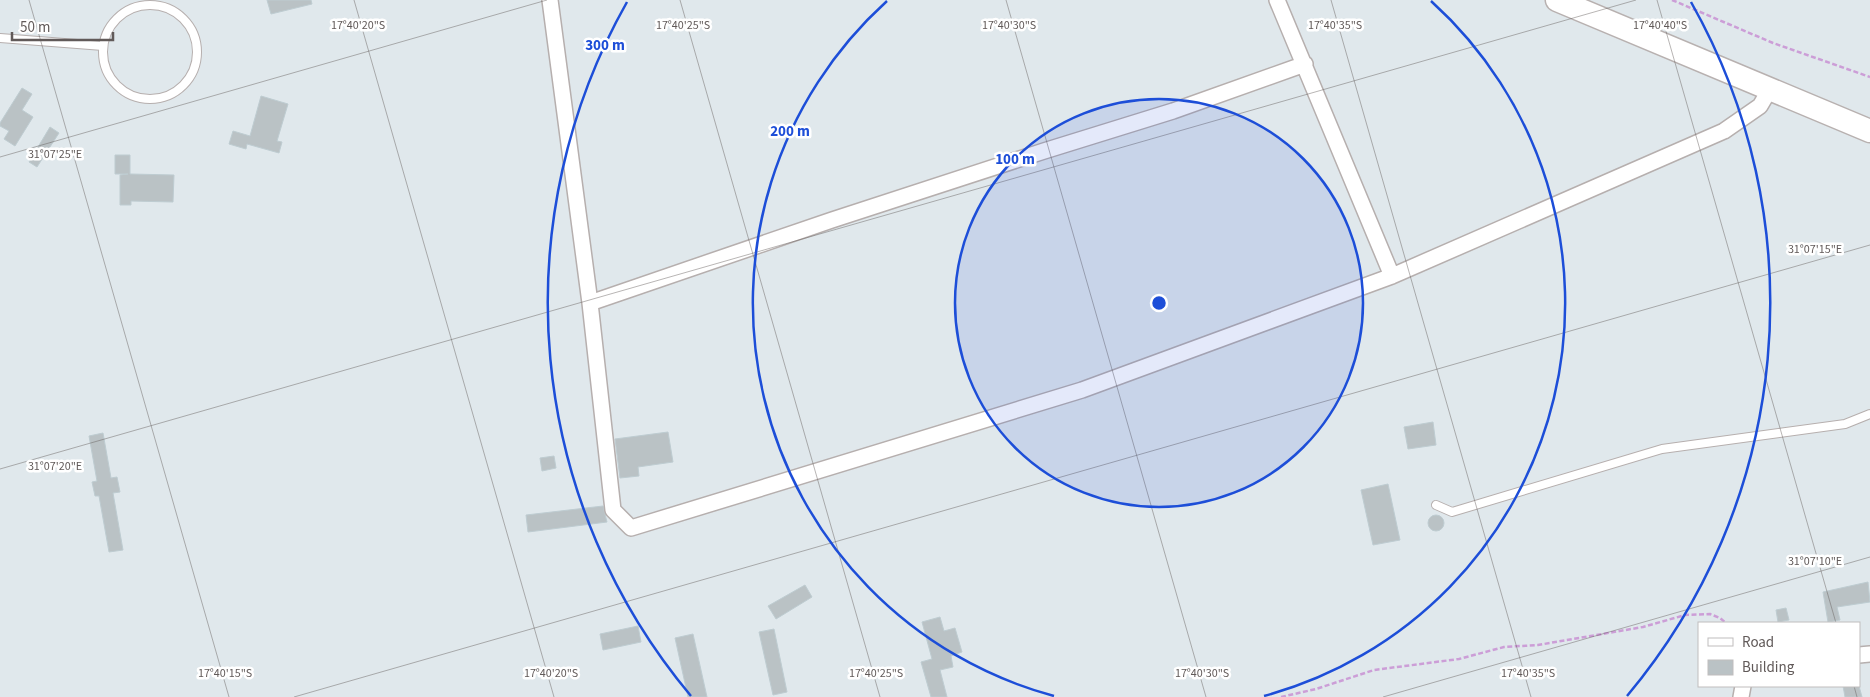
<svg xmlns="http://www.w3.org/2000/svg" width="1870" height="697" font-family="'Source Sans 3',sans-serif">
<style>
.building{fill:#bac2c5;stroke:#beccd1}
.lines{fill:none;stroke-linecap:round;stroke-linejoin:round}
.lane-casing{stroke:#b6afae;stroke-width:10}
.street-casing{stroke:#b6afae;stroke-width:18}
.secondary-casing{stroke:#b8b1b0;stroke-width:25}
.path{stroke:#cc9ed7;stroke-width:2.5;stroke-dasharray:5 2.5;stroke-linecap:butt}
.lane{stroke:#fff;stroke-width:8}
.street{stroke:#fff;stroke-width:15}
.secondary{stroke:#fff;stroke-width:22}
.ticks{fill:none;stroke:#615a59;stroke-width:1;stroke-opacity:0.45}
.ring{fill:none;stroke:#1d4ed8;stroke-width:2.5}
.ticks-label{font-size:12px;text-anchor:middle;fill:#615a59;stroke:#fff;stroke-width:5;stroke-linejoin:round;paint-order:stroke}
.centre{fill:#1d4ed8;stroke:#fff;stroke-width:2.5}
.ring-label{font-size:15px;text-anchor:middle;font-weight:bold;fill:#1d4ed8;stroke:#fff;stroke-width:5;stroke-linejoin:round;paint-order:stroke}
</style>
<rect width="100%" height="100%" fill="#e0e8ec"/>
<path class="building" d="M267,0H311L312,4L271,14Z
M22,88L32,94L22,110L33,117L15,146L4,139L9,131L0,126V123Z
M261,96L288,104L277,141L282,142L279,153L247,144L246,149L229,144L233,131L250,136Z
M50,127L59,133L37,167L29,162Z
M115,155H130V174L174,175L173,202L131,201V205H120V175L128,174H115Z
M1433,422L1436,445L1408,449L1404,427Z
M668,432L673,462L638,467L639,476L620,478L615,439Z
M103,433L111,478L117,477L120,492L113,493L123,550L109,552L99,496H95L92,482L97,481L89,436Z
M554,456L556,468L542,471L540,458Z
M1388,484L1400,540L1373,545L1361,490Z
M603,506L607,522L528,532L526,515Z
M1428 523a8 8 0 1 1 16 0a8 8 0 1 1-16 0Z
M1868,582L1870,602L1837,607L1840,620L1828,622L1823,592Z
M805,585L812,597L776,619L768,606Z
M1786,608L1789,620L1778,622L1776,610Z
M940,617L944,631L955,628L962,652L951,656L953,667L940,670L947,697H931L921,662L932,659L922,622Z
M638,626L641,642L603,650L600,634Z
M774,629L787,692L773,695L759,632Z
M693,634L707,697H688L675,638Z
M1843,686H1859L1862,697H1845Z"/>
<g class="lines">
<g class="lane-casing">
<path id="lane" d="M103 52a47 47 0 1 1 94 0a47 47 0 1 1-94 0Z
M0,38L103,46
M1436,505L1452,512L1662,449L1845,424L1870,414"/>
</g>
<g class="street-casing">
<path id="street" d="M550,0L590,303L613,510L631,528L1082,390L1392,276L1724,131L1760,106L1770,89
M1277,0L1392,276
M590,303L832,220L1044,151L1173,111L1305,64
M1859,655L1870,654
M1741,697L1743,686"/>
</g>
<g class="secondary-casing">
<path id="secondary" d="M1557,0L1870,131"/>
</g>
<path class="path" d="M1672,0L1773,43L1870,77
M1281,697L1316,689L1374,670L1459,659L1504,647L1538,645L1643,627L1685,615L1710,614L1720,618L1726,623"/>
<use href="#lane" class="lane"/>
<use href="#street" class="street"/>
<use href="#secondary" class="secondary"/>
</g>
<path class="ticks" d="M29,0L229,697M354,0L554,697M680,0L880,697M1006,0L1206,697M1331,0L1531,697M1657,0L1836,623M0,157L547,0M0,469L1636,0M1854,686L1857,697M294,697L1870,245M1383,697L1870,557"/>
<circle cx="1159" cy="303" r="204" fill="#1d4ed8" fill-opacity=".12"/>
<g class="ring">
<circle cx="1159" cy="303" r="204"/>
<path d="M1054 696A407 407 0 0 1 887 1M1431 1A407 407 0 0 1 1264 696"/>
<path d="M691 696A611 611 0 0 1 627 2M1691 2A611 611 0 0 1 1627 696"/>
</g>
<g class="ticks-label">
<text x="358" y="29">17°40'20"S</text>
<text x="683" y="29">17°40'25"S</text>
<text x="1009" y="29">17°40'30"S</text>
<text x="1335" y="29">17°40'35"S</text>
<text x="1660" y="29">17°40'40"S</text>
<text x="55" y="158">31°07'25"E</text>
<text x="1815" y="253">31°07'15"E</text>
<text x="55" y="470">31°07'20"E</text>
<text x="1815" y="565">31°07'10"E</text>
<text x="225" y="677">17°40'15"S</text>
<text x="551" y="677">17°40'20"S</text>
<text x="876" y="677">17°40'25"S</text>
<text x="1202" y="677">17°40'30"S</text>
<text x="1528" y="677">17°40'35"S</text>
</g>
<circle cx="1159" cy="303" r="8" class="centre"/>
<g class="ring-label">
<text x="605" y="50">300 m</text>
<text x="790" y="136">200 m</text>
<text x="1015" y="164">100 m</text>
</g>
<rect x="1698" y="622" width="162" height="65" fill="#ffffff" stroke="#c0bdbd"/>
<rect x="1708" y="638" width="25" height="8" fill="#ffffff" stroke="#c0bdbd"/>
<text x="1742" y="647" font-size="15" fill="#615a59">Road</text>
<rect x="1708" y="660" width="25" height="15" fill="#bac2c5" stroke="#c0bdbd"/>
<text x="1742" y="672" font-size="15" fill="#615a59">Building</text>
<path d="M12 32v8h101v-8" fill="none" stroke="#615a59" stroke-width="2.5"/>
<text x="20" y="32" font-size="15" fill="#615a59" stroke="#ffffff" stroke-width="4" paint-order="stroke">50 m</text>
</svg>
